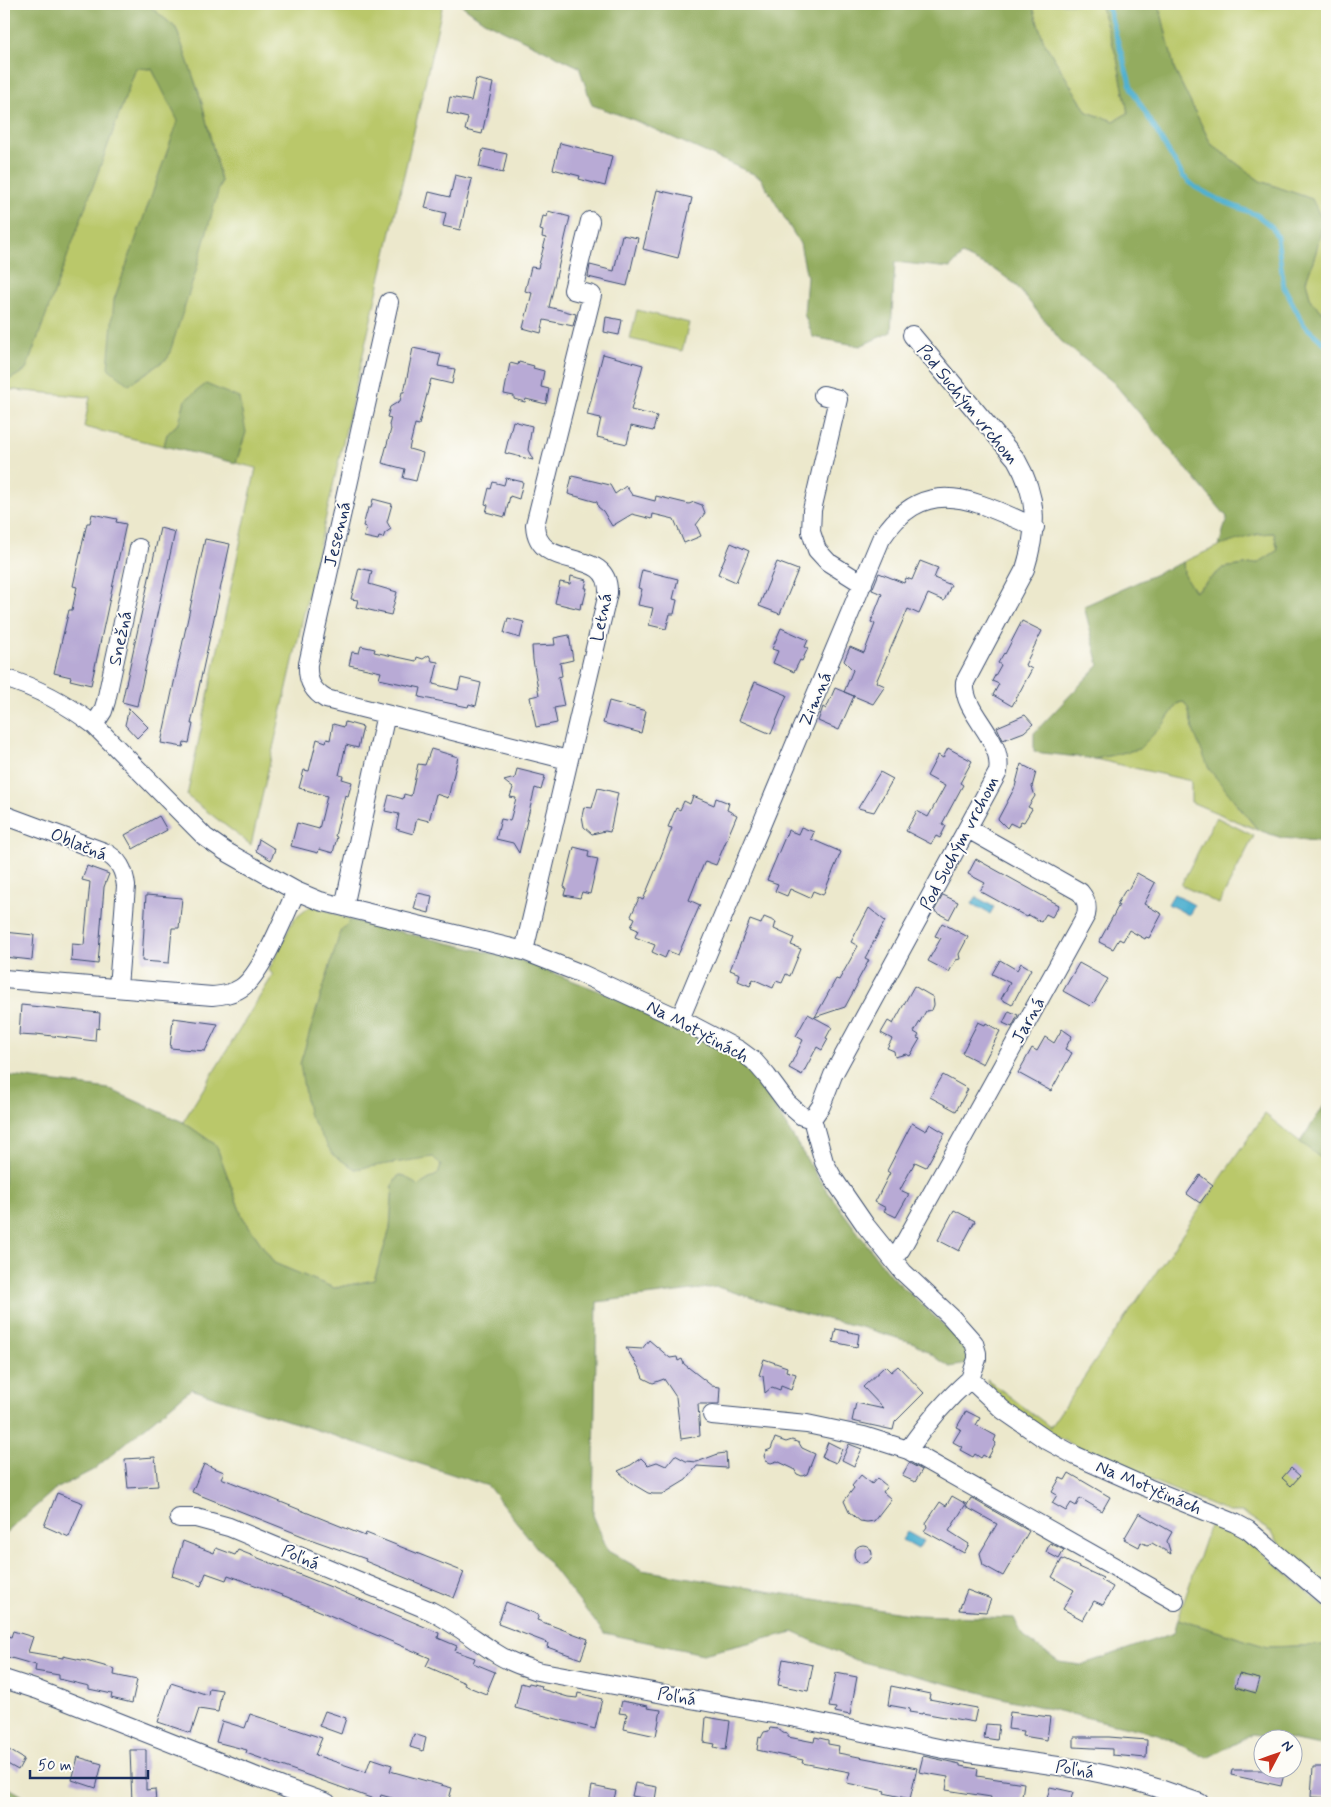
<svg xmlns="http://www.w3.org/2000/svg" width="1331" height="1807" font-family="Mynerve,sans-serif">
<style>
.green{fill:#bac86a;stroke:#6a7c64}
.forest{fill:#93ac5e;stroke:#576e5e}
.water{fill:#51b1d0;stroke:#367097}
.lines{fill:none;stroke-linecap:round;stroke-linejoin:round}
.stream{stroke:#51b1d0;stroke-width:5}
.building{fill:#b8aad5}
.minor-casing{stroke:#3a4b6e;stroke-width:20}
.minor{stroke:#fff;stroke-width:18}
.labels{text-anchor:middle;stroke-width:4;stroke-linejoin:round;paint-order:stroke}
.street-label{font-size:18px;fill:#1b2f5e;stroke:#fdfcf7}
</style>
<rect width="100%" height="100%" fill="#fdfcf7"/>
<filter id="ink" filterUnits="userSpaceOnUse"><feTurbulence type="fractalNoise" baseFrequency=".02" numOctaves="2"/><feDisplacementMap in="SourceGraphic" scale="10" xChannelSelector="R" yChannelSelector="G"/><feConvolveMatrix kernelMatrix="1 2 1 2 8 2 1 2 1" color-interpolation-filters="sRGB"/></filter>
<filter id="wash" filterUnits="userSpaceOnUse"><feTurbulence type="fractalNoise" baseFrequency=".0096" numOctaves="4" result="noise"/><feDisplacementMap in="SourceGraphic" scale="20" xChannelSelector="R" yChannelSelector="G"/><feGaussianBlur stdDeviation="1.12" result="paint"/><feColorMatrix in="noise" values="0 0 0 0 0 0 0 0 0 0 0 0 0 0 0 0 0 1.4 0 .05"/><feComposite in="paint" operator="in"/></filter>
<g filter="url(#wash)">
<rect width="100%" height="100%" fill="#ece8cc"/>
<path class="green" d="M147,4H443L251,845L187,796L256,468L236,463L246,432L185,400L179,423L167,434L164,446L84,427L90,397L4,389V383L26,369L136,68L152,69L179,121L114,300L221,181L201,99L176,28Z
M1032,4H1100L1117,58L1128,113L1114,121L1087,112L1044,42Z
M1159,4H1327V316L1311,301L1306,281L1316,252L1312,199L1260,181L1211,144L1175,71Z
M637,310L689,323L682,351L630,339Z
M1274,533L1278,550L1258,563L1223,568L1194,592L1184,575L1183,562C1212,549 1242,534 1274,533Z
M1184,702L1188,708L1193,730L1237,805L1258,830L1191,802V781L1095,759L1139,749L1163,725L1178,703Z
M1216,817L1254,836L1219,904L1181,885Z
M312,905L351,920L341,930L300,1064L355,1169L433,1156L441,1165L438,1174L418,1186L405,1176L399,1175L393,1184L390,1229L374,1280L334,1288L274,1263L242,1216L216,1145L183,1122L273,975L269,970L293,920Z
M1265,1114L1327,1163V1588L1281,1547L1272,1532L1242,1512H1228L1106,1462L1045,1431L1003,1399L988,1383L987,1379L1050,1427Z
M1211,1521L1243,1536L1327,1609V1645L1267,1647L1178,1619Z"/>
<path class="forest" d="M4,4H147L176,28L201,99L221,181L196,271L168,358L129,385L108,368L114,300L178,121L152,69L136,68L26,370L4,383Z
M460,4H1032L1044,42L1087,112L1114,121L1128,113L1117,58L1100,4H1159L1175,71L1211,144L1260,181L1312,199L1323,222L1316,252L1306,281L1311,301L1327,316V842L1282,838L1258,830L1209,769L1193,730L1188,708L1184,702L1178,703L1163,725L1139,749L1095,759L1034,752V733L1099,665L1084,606L1183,562L1184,575L1195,592L1223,568L1258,563L1278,550L1274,533L1258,534L1219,546L1227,517L1113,382L1061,341L1015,284L997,271L962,255L950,268L895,262L891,332L860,346L813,337L804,314L807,277L800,244L760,177L634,120L592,105L579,67L484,21Z
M206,384L239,398L246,432L236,463L164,446L167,434L179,423L185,400Z
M351,920L520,960L617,998L732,1055L760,1083L820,1181L882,1265L890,1275L963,1343L966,1348L968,1364L950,1367L914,1343L861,1327L804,1314L717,1287L597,1302L593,1515L608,1551L642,1570L856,1606L916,1615L1014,1618L1023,1636L1059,1662L1081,1665L1174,1633L1178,1619L1267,1647L1327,1645V1747L1294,1741V1740L1282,1739L1252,1735L1207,1758L1158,1734L1002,1698L855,1660L793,1632L703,1654L604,1633L488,1486L191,1389L93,1470L54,1490L4,1535V1075L109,1089L183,1122L216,1145L242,1216L274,1263L334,1288L374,1280L390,1229L393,1184L399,1175L405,1176L418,1186L438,1174L441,1165L433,1157L355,1169L333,1155L308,1113L300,1064L341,930Z
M1327,1101V1163L1300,1142Z
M4,1785L35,1803H4Z"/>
<path class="water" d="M1174,894L1194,905L1189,915L1168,904Z
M976,897L994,907L990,914L972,904Z
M907,1532L923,1541L918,1549L902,1540Z"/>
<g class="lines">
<path class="stream" d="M1107,4L1132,90L1183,176L1195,187L1219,200L1257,215L1272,227L1277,237L1284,287L1304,325L1327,346
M4,1793L23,1803"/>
</g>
<g id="blocks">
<path class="building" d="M476,79L493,83L482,134L465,130L468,118L447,113L450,97L471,101Z
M560,143L612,156L605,186L579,179L580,176L553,169Z
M483,149L507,154L503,173L479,167Z
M455,175L472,179L460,230L443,226L446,213L425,208L429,192L450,197Z
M657,190L692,198L678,258L643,249Z
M548,211L570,217L549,307L576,314L573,326L544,320L541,333L523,328L532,293L525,291L531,267L538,268L546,238L542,237L543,231L540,230L543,216L547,217Z
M622,235L638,238L627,286L588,277L590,265L614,271Z
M606,317L622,320L619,335L604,332Z
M413,348L441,354L438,366L455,369L452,384L431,379L419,425L415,424L409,449L423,453L416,481L403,478L405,469L382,463L391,429L389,425L391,418L387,417L390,407L400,401L402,392H404Z
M603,354L643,365L631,410L657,416L653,431L631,426L627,444L597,437L601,418L587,415Z
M519,362L534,366L533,368L544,371L541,387L549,389L546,404L526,399L525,402L514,399V396L504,394L510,363L518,365Z
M513,421L532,426L528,450L533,460L505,453Z
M572,476L610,485L615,494L626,486L632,495L655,501L656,496L689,504L694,502L702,505L705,513L696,525L701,536L684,543L674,519L653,514L652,519L632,514L612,526L603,511L598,507L597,502L568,494Z
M506,478L523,482L519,499L510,496L505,517L486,512L488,505L485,504L489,488L491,489L493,482L504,485Z
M373,499L392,504L387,522L391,529L385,533L383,538L379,537L378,540L364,537L366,527L363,526L368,508H371Z
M92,514L117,519L116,522L126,524L91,685L70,680L71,677L54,673L69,610H72L77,587L73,586L87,523H90Z
M160,528L175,532L137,706L122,702Z
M205,539L230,544L191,724H193L189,743L184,742L183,747L161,743Z
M731,543L749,551L736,582L718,574Z
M920,561L938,568L934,578L951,585L944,601L928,594L919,614L908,609L876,682L885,686L873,704L844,692L853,670L844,661L850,647L864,653L875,624L871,622L882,594L872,590L879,573L904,583L906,578L912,580Z
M777,562L798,570L780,614L759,606Z
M359,568L372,571L369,584L397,592L391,615L356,607L358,600L351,599Z
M642,570L678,579L673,599L677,600L674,614H670L666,629L649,625L653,608L638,605L642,589L638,588Z
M571,576L587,580L585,588H587L583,604L581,603L580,609L555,603L560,582L570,584Z
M508,618L524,622L520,638L504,633Z
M1022,621L1042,631L1025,665L1032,669L1012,706L993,695L999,684L992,681L1001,665L998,663L1004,653L1005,654Z
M781,628L808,640L805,647L808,648L802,661L800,660L794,672L773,663L778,651L772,649Z
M569,635L573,660L560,663L562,676L558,677L564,706L554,708L557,723L536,727L530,697L539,695L533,660L532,646L555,645L554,638Z
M361,646L375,649L374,652L416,661L417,657L423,659L429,655L432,661L438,662L433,684L458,690L461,678L481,683L476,706L469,704L468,707L419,697L421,688L379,679L381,672L349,665L352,652L359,653Z
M755,682L787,695L771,734L739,720Z
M835,688L854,696L839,730L818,721L823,707L826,709Z
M609,701L646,711L641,733L603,723Z
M129,708L148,727L137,738L125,725Z
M1025,715L1033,724L1024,732L1003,740L997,727Z
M345,722L363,727L358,748L346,745L339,775L343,776L342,779L352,782L348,796L345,795L335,836L337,837L333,853L319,849L318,853L291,846L297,823L319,829L327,796L299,788L304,770L309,771L317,739L326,742L327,739L330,740L333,724L344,727Z
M948,748L972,761L960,783L963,785L942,824L946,826L940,838L936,836L931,844L906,831L917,811L928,817L945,786L927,776L938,755L943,758Z
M431,749L458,757L448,798L436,794L429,821L417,818L413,834L396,829L399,814L385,811L389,795L403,799L404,794L411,796L418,764L425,765Z
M1021,764L1036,772L1032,787L1035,796L1028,807L1032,809L1024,822L1021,821L1018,827L1010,823L1007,828L998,819L1015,787Z
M517,769L545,776L541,790L535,788L519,853L513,843L496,839L501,819L510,821L516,798L510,797L513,788L504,781L515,778Z
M880,772L893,779L874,812L858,808Z
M598,788L618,793L610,832L605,831L592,834L584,827L582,816L584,807L592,808Z
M693,796L714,805L716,798L729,803L727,810L737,815L716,865L705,861L697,880L689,900L700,905L678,955L668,951L665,958L652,952L655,945L635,937L638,930L631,927L635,918L631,916L639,898L643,900L658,864L672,828L668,827L676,808L680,810L684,801L690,804Z
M159,816L167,830L133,849L125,835Z
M801,827L814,832L811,839L841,852L823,895L813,891L810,898L790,889L787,896L775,891L778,884L767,880L788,830L798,834Z
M259,839L275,849L271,860L256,851Z
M574,847L589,851L588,857L598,859L590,894L582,892L580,898L564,895L566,888L564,887Z
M976,859L1059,905L1052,917L1046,914L1041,922L1029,915L1027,917L980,891L985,883L968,874Z
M87,866L109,874L104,887L98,964L71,961L72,944L84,945L90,882L82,880Z
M1137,873L1155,883L1144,904L1162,914L1149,938L1146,937L1145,939L1129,930L1123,941L1119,939L1113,949L1099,942L1119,905L1117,904L1126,889L1128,890Z
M418,893L432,896L429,913L414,909Z
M146,895L182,898L179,928H172L169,963L142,961Z
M943,895L958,902L949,919L934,911Z
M869,908L885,921L865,958L869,960L857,982L858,983L845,1007L815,1017L836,979L839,980L858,946L851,942Z
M764,917L776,922L774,929L794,938L791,945L801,949L790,976L786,974L782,983L776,981L773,988L753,979L750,986L738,981L740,974L730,970L750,920L761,924Z
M942,923L968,937L959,954L960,959L956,960L949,972L928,961L941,938L935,936Z
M4,932L34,935L32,960L4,957Z
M1000,960L1017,970L1021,963L1031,969L1012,1005L1001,999L1010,983L992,974Z
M1079,963L1108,979L1095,1001L1090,1006L1063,991Z
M914,986L933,997L934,1005L932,1010L926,1011L914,1032L919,1035L917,1038L920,1039L910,1056L906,1054L895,1057L894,1051L887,1048L892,1039L881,1033L888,1021L893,1024Z
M21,1005L100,1013L99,1029L96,1028L95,1041L36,1034V1036L19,1035Z
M1009,1011L1018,1015L1012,1027L1003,1023Z
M808,1014L832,1027L826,1038L828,1039L822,1050L817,1047L802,1075L789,1068L803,1040L796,1036Z
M173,1018L218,1024L205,1051L170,1048Z
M978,1022L985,1025L986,1023L1000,1031L983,1064L962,1053Z
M1062,1029L1072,1036L1065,1049L1072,1053L1051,1091L1018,1073L1032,1048L1037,1051L1045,1037L1054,1043Z
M943,1075L968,1089L956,1111L930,1097Z
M912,1123L926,1131L930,1124L945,1133L926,1167L915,1162L900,1190L909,1194L896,1217L884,1211L886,1208L875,1202L890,1173L887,1171Z
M1200,1175L1213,1185L1200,1203L1187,1194Z
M954,1210L975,1221L959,1251L938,1240Z
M836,1329L859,1334L857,1347L833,1342Z
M649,1340L670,1358L677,1357L678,1361L682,1359L684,1364L712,1386L720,1387L719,1404H698L700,1436L681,1439L676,1397L664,1379L653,1383L643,1378L640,1370L626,1348L642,1349Z
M764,1359L787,1367L786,1371L796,1374L791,1390L781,1386L780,1390L772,1387L765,1393L763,1376L759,1375Z
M885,1366L891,1372L898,1366L924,1393L895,1422L893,1430L852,1421L856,1403L884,1409L863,1387Z
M966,1411L980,1418L976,1425L996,1436L994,1441L996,1443L988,1458L983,1455L981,1458L975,1454L973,1457L960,1450L962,1447L953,1442L961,1429L957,1427Z
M775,1438L786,1442L792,1440L799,1443L802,1448L815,1454L807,1474L802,1476L797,1474L794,1469L777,1461L771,1463L766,1461L764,1456L766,1451L771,1449Z
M828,1442L842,1449L836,1463L822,1457Z
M849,1444L862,1449L854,1466L842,1460Z
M726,1453L727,1468L697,1466L686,1480L663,1494H653L648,1493L631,1483L618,1471L631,1465L641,1458L648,1465L657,1462L666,1466L675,1455L686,1461L697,1462L718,1454Z
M155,1457L158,1486L128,1488L125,1459Z
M909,1463L922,1470L915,1482L902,1476Z
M204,1464L224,1472L221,1478L365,1536L366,1533L464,1572L454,1598L365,1561L366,1559L310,1539L192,1492Z
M1291,1468L1300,1476L1291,1486L1282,1478Z
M1069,1473L1110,1497L1102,1511L1080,1498L1076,1506L1071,1503L1066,1511L1052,1503L1057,1495L1052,1492L1060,1478L1065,1480Z
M861,1475L872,1484L877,1478L887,1486L883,1492L891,1499L874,1521L867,1522L860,1521L849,1512L844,1501L854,1488L852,1486Z
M57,1493L83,1503L69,1537L44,1526Z
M952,1496L966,1504L949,1531L969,1544L964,1553L924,1531L927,1527L926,1523L940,1502L946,1506Z
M971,1498L1029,1531L1003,1576L983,1565L980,1553L997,1524L966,1507Z
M1139,1513L1172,1532L1167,1541L1171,1554L1152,1543L1147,1545L1141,1542L1139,1547L1124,1539Z
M183,1541L214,1553L216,1548L235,1555L238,1550L336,1589L439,1633L438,1638L457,1646L455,1651L475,1658L473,1663L495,1672L486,1694L464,1685L465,1683L426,1666L430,1658L287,1597L228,1575L226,1580L206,1573L201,1586L172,1576Z
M1050,1543L1064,1550L1059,1559L1046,1552Z
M854 1554a9 9 0 1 1 18 0a9 9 0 1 1-18 0Z
M1062,1559L1103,1578L1101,1580L1113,1587L1103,1605L1094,1601L1083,1620L1063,1609L1074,1590L1052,1577Z
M967,1590L991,1599L986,1612L959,1610Z
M506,1602L539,1615L537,1620L588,1639L581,1659L547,1647L548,1643L498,1624Z
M13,1631L33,1637L28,1652L63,1658V1656L86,1661L115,1669L114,1675L137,1680L132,1703L111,1698L112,1694L89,1689V1686L59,1679V1675L35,1671L36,1665L4,1656V1635L11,1637Z
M783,1659L813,1665L808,1691L778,1685Z
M836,1673L857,1677L850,1715L835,1712L836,1708L829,1707Z
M1239,1674L1260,1679L1256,1693L1235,1687Z
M171,1683L208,1695L209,1688L222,1690L218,1712L199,1709L191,1733L158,1722Z
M521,1683L528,1685L529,1683L542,1686L541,1689L568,1697L577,1698L578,1693L602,1699L595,1729L515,1708Z
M891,1686L930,1694L929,1699L977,1708L974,1722L922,1713V1714L909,1712L910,1709L888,1705Z
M622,1701L648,1706L647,1708L661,1710L656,1736L624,1729L627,1714L619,1713Z
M325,1711L346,1718L341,1734L319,1726Z
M1010,1712L1050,1717L1047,1740L1023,1736L1024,1731L1008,1729Z
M250,1714L322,1738L315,1755L366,1772L371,1758L392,1765L390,1771L452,1788L448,1803H409L381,1795L379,1801L246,1753L247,1750L216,1742L222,1721L245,1728Z
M706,1717L730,1721L726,1750L714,1747L715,1744L704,1742Z
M986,1724L999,1725L997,1740L984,1738Z
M770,1728L778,1729L783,1733L788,1734V1737L814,1742L815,1737L828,1740V1744L839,1746L838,1753L917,1768L910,1799L884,1793L885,1791L847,1783L850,1772L802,1763L803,1760L757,1750L759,1737L761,1738L764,1732L769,1731Z
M414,1734L426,1738L423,1751L410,1747Z
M1074,1737H1109L1147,1740L1146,1758L1112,1755V1749L1074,1747Z
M4,1747L24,1759L18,1770L4,1762Z
M130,1750H146V1790L155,1789L156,1803H132Z
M923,1756L960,1764V1766L978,1769L977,1776L1024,1783L1021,1803H990L991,1797L946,1790L948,1777L919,1772Z
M78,1757L102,1764L96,1788L72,1780Z
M1313,1767H1327V1798L1311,1797Z
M1232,1770H1285L1281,1786L1231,1775Z
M635,1783L657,1787L655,1800L632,1796Z
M592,1786L616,1791L613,1803H589Z
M1050,1787L1073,1792L1070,1803H1046Z"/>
</g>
</g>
<g filter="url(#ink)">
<use href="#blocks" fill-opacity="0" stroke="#3a4b6e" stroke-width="1"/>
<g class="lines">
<g class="minor-casing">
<path id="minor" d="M389,302L308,664C307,680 312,691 326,699L568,760
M823,395L838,399L812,510L811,532L817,550L828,562L863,584
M4,678C38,688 66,703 94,725L205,837L225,851L278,881L296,891L320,901L524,951L582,974L680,1019L739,1050L754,1061L767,1076L787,1103L802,1116L812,1119
M94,725L103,711L106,701L139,548
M4,815L104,852C119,859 124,870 126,886L118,987
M344,907L386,714
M524,951L608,593C610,544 538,575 535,525L592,295L573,290L590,221
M4,979L212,996C222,995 232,994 241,988C261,976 285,915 296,891
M680,1019L881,539C926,471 976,502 1035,527
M812,1119L821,1106L833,1075L998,772C1004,737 962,714 965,682L1025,569C1038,528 1038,497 1016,459L912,335
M812,1119L824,1162L833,1178L866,1226L903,1272L951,1317L974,1343L977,1353V1359L970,1379L1003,1410L1045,1439L1076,1456L1148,1488L1235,1523L1248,1530L1327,1597
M893,1259L901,1249L1086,915C1088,905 1086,899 1080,892L968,829
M712,1415L807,1424L864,1436L908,1450L1175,1601
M908,1450C926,1424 946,1400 970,1379
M179,1518H196L229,1527L431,1611C454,1623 473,1638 494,1652C507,1661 522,1666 537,1671L796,1718L948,1750L1079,1769L1127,1779L1157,1788L1200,1803
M4,1679L38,1690L285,1788L327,1803"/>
</g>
<use href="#minor" class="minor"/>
</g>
</g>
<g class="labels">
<g class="street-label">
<text transform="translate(968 404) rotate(51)" y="6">Pod Suchým vrchom</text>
<text transform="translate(337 534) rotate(-77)" y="6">Jesenná</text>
<text transform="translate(601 617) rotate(-79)" y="6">Letná</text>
<text transform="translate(120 638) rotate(-78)" y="6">Snežná</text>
<text transform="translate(815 699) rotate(-67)" y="6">Zimná</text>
<text transform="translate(959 843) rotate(-62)" y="6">Pod Suchým vrchom</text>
<text transform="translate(79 844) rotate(22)" y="6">Oblačná</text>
<text transform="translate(1028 1020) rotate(-61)" y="6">Jarná</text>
<text transform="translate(698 1031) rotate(28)" y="6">Na Motyčinách</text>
<text transform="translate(1149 1487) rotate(23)" y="6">Na Motyčinách</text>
<text transform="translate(301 1557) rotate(23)" y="6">Poľná</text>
<text transform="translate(677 1696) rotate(10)" y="6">Poľná</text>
<text transform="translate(1075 1769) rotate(10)" y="6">Poľná</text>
</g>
</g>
<rect width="1331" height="1807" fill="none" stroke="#fdfcf7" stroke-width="20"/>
<g transform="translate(1278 1754) rotate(49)"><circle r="24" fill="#fdfcf7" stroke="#a3aaba"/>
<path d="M0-4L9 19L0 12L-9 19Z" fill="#c8321e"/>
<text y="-8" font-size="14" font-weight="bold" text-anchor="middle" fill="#1b2f5e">N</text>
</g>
<path d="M30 1770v8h118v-8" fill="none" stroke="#1b2f5e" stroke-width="2.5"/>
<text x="38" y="1770" font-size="15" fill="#1b2f5e" stroke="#fdfcf7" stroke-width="4" paint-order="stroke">50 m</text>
</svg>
